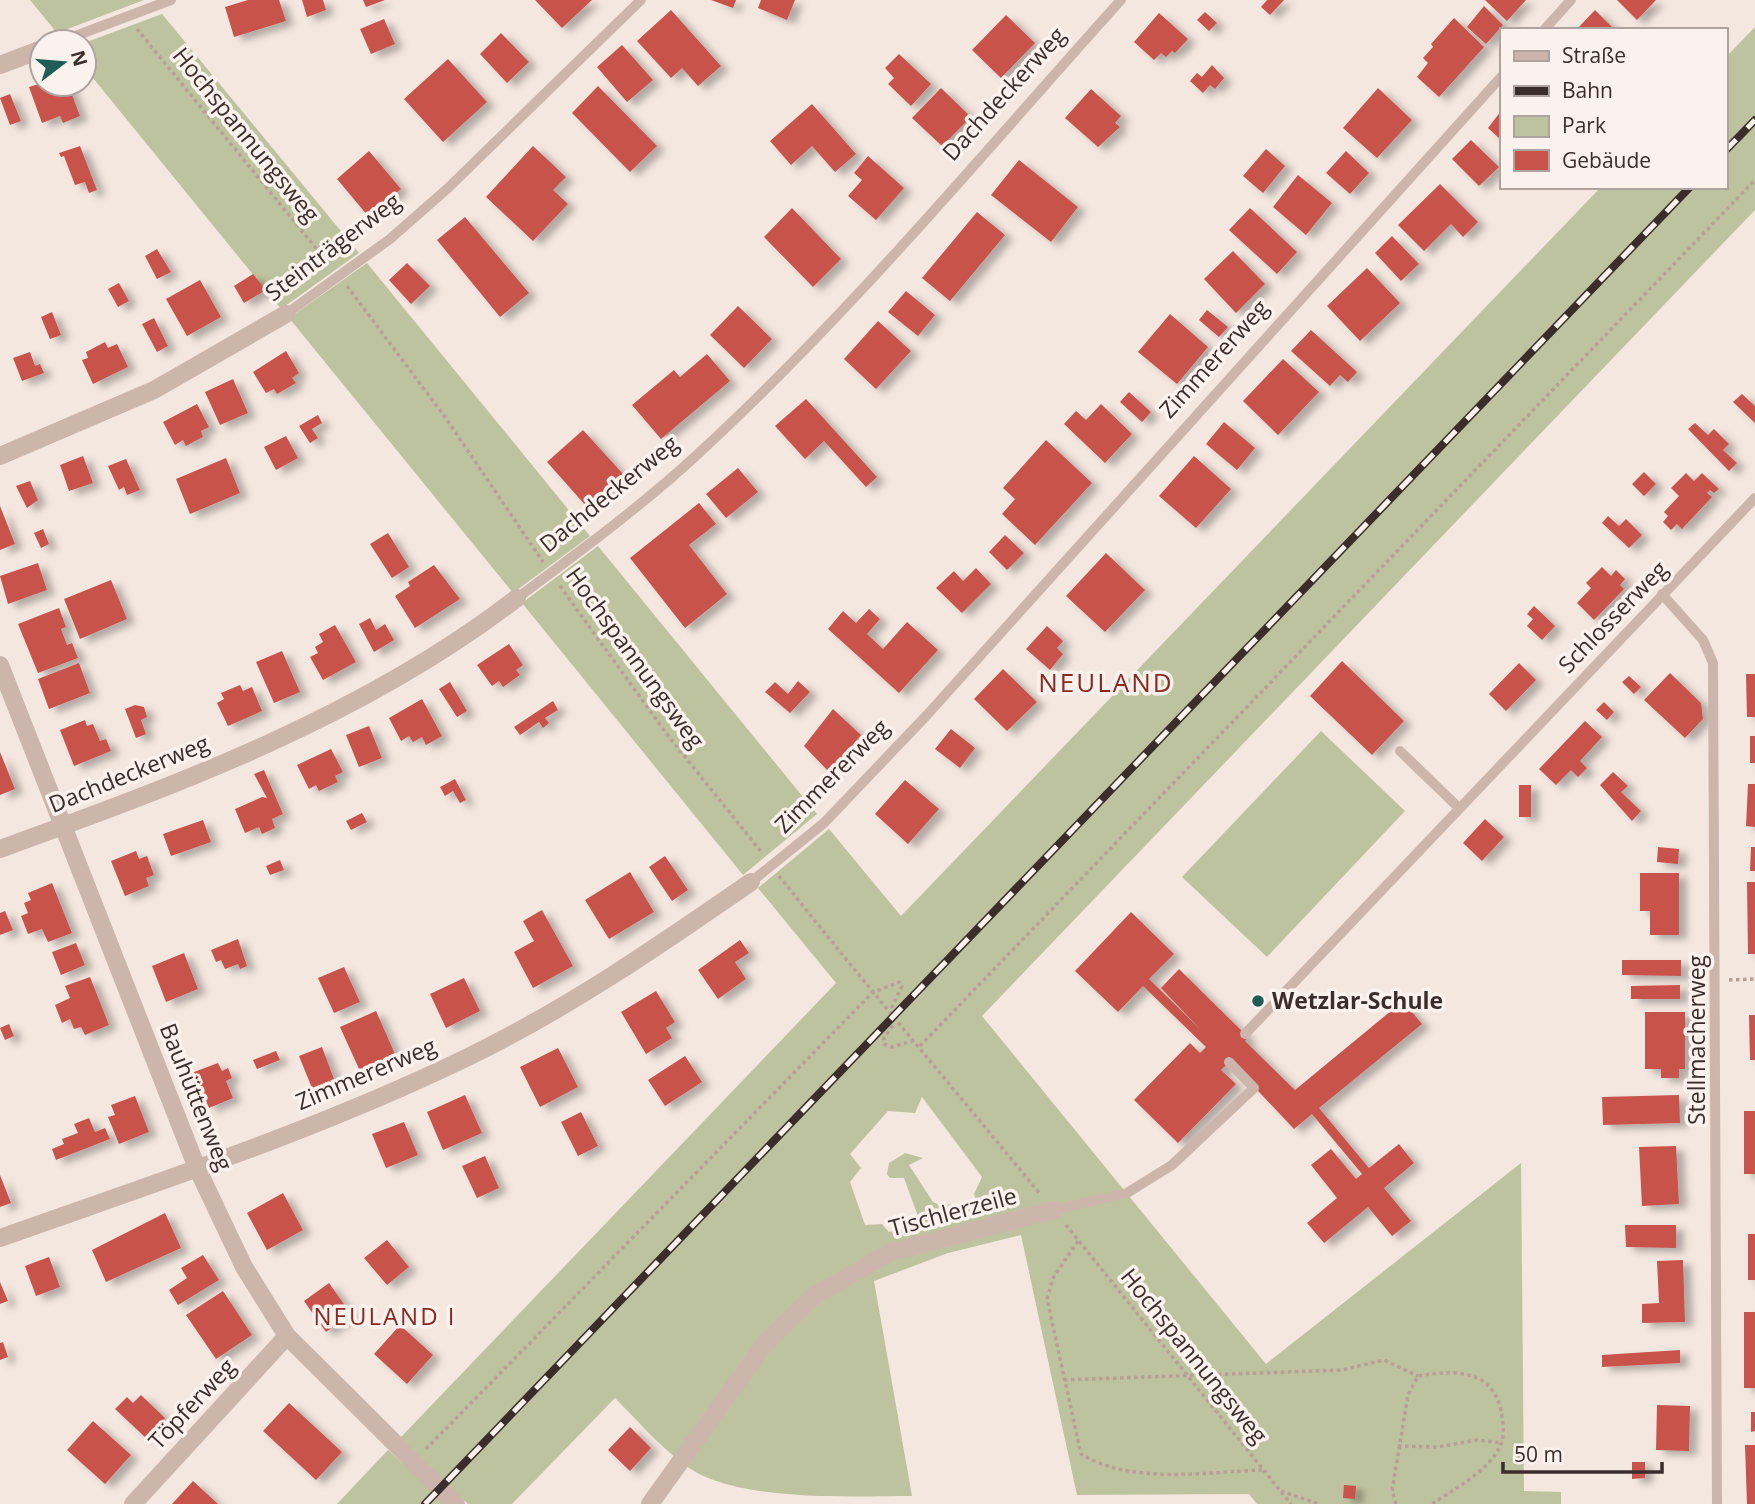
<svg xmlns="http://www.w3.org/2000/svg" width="1755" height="1504" font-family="'Open Sans',sans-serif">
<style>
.green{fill:#bec39f;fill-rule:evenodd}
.building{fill:#c7534b;filter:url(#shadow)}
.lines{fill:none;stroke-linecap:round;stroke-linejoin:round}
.path{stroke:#b89e95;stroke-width:3.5;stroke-dasharray:3.5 3.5;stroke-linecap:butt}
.service{stroke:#ccb5ab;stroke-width:10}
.minor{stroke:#ccb5ab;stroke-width:18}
.rail-casing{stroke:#3a2d2b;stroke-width:8}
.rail{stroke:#fbf2ed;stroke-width:5;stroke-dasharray:16;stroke-linecap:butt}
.poi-dot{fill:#1f5d56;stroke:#fbf2ed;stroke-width:2.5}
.labels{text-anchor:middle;stroke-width:7;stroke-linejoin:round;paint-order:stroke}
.street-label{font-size:23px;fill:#3a2d2b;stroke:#fbf2ed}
.poi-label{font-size:23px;font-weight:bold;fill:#3a2d2b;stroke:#fbf2ed;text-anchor:start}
.neighbourhood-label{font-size:24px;letter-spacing:2px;fill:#8a2922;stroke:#fbf2ed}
.quarter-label{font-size:26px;letter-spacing:2px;fill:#8a2922;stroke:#fbf2ed}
</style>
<defs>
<filter id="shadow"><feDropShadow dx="8" dy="4.5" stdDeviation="3.5" flood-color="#0004"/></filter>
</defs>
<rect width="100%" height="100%" fill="#f4e7e0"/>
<path class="green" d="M30,0H144L57,33Z
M162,14L359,253L281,309L84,67V43Z
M1755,27V210L982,1016L1266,1364L1521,1163L1524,1491L1561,1492V1504H1257L1249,1494L1077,1495L1021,1235L948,1253L874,1281L912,1496C852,1496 735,1503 685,1465C659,1446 637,1420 615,1398L512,1504H468L401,1437L836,983L758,888L829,829L901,916L1601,187H1725V58ZM922,1097L982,1177L974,1194L978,1207L960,1212L956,1204L939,1205L933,1202L909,1165L923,1158L905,1153L889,1163L887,1174L890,1178H904L919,1219H905L904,1228L889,1232L882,1224L865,1225L850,1182L861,1168L850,1154L888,1111L915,1113Z
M367,263L590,536L513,593L289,318Z
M598,546L817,814L743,875L522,603Z
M1321,731L1405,811L1267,957L1182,877Z
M388,1450L447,1504H337Z"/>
<path class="building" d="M248,0H279L286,21L234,37L225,7Z
M302,0H323L326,10L307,17Z
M363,0H385L366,7Z
M535,0H592L562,28Z
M711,0H736L733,8Z
M761,0H795L787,20L758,8Z
M1267,0H1284L1270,15L1261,7Z
M1485,0H1526L1507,21Z
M1617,0H1656L1637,20Z
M1484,6L1503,25L1486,44L1467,27Z
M671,10L721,66L698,86L682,68L671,78L637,41Z
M1595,10L1615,30H1576Z
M1205,12L1217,23L1209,31L1197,20Z
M1159,13L1188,39L1175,53L1172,51L1166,57L1161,53L1154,60L1134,42Z
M1006,15L1035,43L1001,78L972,50Z
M1454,18L1484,47L1439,97L1417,77L1428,63L1423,58L1433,47L1431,44Z
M384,19L395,44L371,54L360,29Z
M501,33L529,62L507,83L480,54Z
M622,45L653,80L627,102L597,67Z
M899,54L931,84L911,106L888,84L894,78L885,68Z
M448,59L487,102L443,142L404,99Z
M1212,65L1224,78L1215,89L1210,85L1203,93L1190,81L1197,73L1202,77Z
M42,83L68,84L80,116L63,123L60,116L42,123L29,87Z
M598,86L657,146L630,172L572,113Z
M941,88L971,117L942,146L912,118Z
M1378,88L1412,120L1377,158L1343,128Z
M1091,89L1121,116L1115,123L1120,127L1098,147L1065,118Z
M10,94L21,121L10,125L0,98Z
M812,104L856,154L835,172L812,146L791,165L770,141Z
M1501,111V140L1488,128Z
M1471,140L1499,167L1479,186L1452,159Z
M80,146L97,190L89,193L85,182L75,185L64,156L61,157L59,153Z
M533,146L566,177L553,190L568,204L533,241L486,197Z
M1266,149L1285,166L1263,193L1243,176Z
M369,151L401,189L368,216L337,179Z
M1346,151L1369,173L1350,194L1326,173Z
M868,156L904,188L876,220L848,196L862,180L854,173Z
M1019,160L1078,207L1051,242L991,195Z
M1298,175L1332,203L1306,235L1273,207Z
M1440,184L1478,222L1463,237L1451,224L1424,251L1398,225Z
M792,208L841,259L813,287L764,237Z
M1250,208L1297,252L1277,274L1229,230Z
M977,212L1005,235L950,301L922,278Z
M465,217L529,293L500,317L437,240Z
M1392,236L1419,264L1401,281L1375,253Z
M157,249L171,272L157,279L145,256Z
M1233,251L1265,284L1236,313L1204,279Z
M407,263L430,286L411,304L389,280Z
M1367,268L1400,303L1360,341L1327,306Z
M253,274L266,290L244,303L234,286Z
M200,280L221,317L187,336L166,299Z
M119,283L129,301L118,307L108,289Z
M906,291L935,315L918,336L888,312Z
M738,306L772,339L744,368L710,335Z
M1207,310L1228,327L1219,337L1199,320Z
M52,312L61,335L50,339L41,317Z
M1170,314L1208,347L1177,384L1138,352Z
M154,318L168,346L157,352L142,324Z
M878,321L911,351L876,389L844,359Z
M1311,330L1357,372L1348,382L1340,375L1330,386L1291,351Z
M105,342L108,348L117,344L128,367L93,384L82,360L88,358L86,352Z
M286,351L299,373L292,378L296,383L277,394L274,389L266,393L253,372Z
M30,352L35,366L40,364L44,373L22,381L13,358Z
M707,354L730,381L661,439L632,405L674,370L680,377Z
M1283,359L1319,392L1278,435L1243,401Z
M233,379L248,413L220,425L205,392Z
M1129,392L1151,412L1142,422L1120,402Z
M1742,394L1755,406V423L1733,402Z
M806,399L877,477L866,487L824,441L805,459L775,426Z
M197,404L209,427L201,431L203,437L195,441L186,446L183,440L175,445L163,422Z
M1101,404L1132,434L1105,463L1064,424L1076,411L1086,420Z
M318,415L322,423L312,429L318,438L310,443L299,426Z
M1224,422L1255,448L1237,470L1206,444Z
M1695,423L1708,435L1714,429L1729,444L1723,450L1737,463L1729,471L1688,429Z
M583,430L623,474L587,507L547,462Z
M286,436L298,458L276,470L264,447Z
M1046,440L1092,483L1035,545L1002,514L1015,499L1003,488Z
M83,456L93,483L69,491L60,465Z
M1194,456L1231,489L1196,528L1159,496Z
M226,458L240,493L190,514L176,479Z
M126,459L140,490L127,495L124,487L119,490L108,466Z
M738,468L758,492L726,518L706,494Z
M1644,472L1656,484L1644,496L1632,484Z
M1686,473L1694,481L1702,473L1719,489L1714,493L1710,490L1707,493L1712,497L1682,529L1677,524L1671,530L1663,522L1668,516L1664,512L1679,496L1671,488Z
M30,481L38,500L27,508L16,486Z
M699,503L716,524L689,545L727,594L685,628L630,558Z
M0,506L15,544L0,550Z
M1608,516L1619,526L1626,519L1642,535L1629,548L1602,523Z
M43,529L49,544L41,548L34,533Z
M388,533L409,567L392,578L370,544Z
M1005,535L1024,553L1007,570L989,552Z
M1106,553L1145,590L1105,632L1066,596Z
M38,563L47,590L8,604L0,576Z
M434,565L460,599L415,628L395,596L410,586L408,582Z
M1602,567L1611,576L1616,570L1625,579L1620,585L1624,589L1594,620L1577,603L1591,588L1586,583Z
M976,568L991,584L962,613L936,588L954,571L963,581Z
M111,580L127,619L80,639L64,599Z
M1534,606L1555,626L1542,640L1527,626L1533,619L1527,614Z
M59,608L66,627L61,629L67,645L72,643L78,658L38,673L18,624Z
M869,609L880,619L867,634L883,649L907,622L938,650L899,693L828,629L843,611L856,623Z
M370,618L376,630L385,624L394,640L374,652L359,624Z
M335,625L356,662L323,680L310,657L318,653L315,647L323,642L319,634Z
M1047,626L1063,641L1057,648L1063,654L1050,670L1026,649Z
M509,644L523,665L516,670L520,675L503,687L499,681L492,686L477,665Z
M282,651L300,692L274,703L256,662Z
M1342,661L1404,721L1372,755L1310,696Z
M79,663L90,693L49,709L38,679Z
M1519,663L1536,680L1506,711L1489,694Z
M1003,669L1037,702L1007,731L974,699Z
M1670,673L1701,703L1703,719L1685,738L1644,700Z
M1746,674H1755V717H1747Z
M1629,676L1641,687L1634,694L1622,682Z
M798,681L810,692L790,713L765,692L775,682L788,694Z
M450,682L467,711L457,717L439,689Z
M240,685L243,691L252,687L262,711L228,726L217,703L224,699L221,693Z
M422,699L442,736L426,745L422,737L413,742L409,736L401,741L389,718Z
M553,701L558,710L545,718L549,723L543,728L539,722L520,735L514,727Z
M1604,702L1614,712L1607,720L1596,710Z
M135,705L144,707L147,717L141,720L146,734L136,738L125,709Z
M833,709L861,735L830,773L804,746Z
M85,720L87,726L93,724L100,741L106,739L111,751L74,766L60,730Z
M1585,721L1602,737L1580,761L1587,768L1578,777L1571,770L1556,785L1539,769Z
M369,726L382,758L359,767L346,735Z
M951,729L975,748L960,768L935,749Z
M1750,736H1755V763H1750Z
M331,749L343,772L335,776L338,782L319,791L316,785L309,789L297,765Z
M0,752L15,789L0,795Z
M264,770L283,814L272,819L275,828L262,834L259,827L245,833L235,809L262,797L267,798L254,774Z
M1613,772L1628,786L1621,792L1641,811L1632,821L1600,785Z
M455,779L466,800L460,803L453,791L445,796L440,787Z
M905,780L939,809L908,844L875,814Z
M1748,784H1755V827L1746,826Z
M1519,785H1531V817H1519Z
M362,813L367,822L351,830L346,821Z
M1485,819L1504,837L1482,861L1463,843Z
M203,820L211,842L171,856L163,834Z
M1658,847L1679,849L1678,864L1657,862Z
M1751,847H1755V871H1750Z
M136,851L139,859L147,856L154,875L146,878L149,886L125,896L111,861Z
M665,856L688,890L672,901L649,867Z
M280,860L284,870L270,875L266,866Z
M630,872L654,912L609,939L585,900Z
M1640,873H1679V935H1650V911H1640Z
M1747,882H1755V954H1748Z
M52,883L72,933L48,942L42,929L28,934L21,916L28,913L24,903L31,900L28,893Z
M542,910L573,966L533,988L514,952L534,941L523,921Z
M5,911L13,930L0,935V913Z
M1131,912L1174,954L1149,979L1200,1029L1161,988L1179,969L1248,1037L1245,1041L1295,1090L1403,1001L1422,1024L1319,1108L1369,1168L1399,1144L1414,1163L1384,1188L1411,1221L1392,1236L1368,1207L1324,1243L1307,1223L1337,1198L1311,1165L1331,1149L1356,1179L1362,1174L1312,1114L1294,1129L1230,1061L1221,1070L1236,1084L1178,1143L1134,1100L1190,1043L1200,1053L1206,1047L1143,986L1118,1012L1075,971Z
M238,939L247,966L240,969L238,964L225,969L221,960L216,962L211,950Z
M740,940L749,953L735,962L746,979L718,999L698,970Z
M76,943L85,965L61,975L52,952Z
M184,953L198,989L166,1002L152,966Z
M1622,960H1681V976L1622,975Z
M344,967L360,1002L334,1013L318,978Z
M90,977L109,1025L85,1035L81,1027L74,1029L70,1019L62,1023L55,1005L70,998L65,986Z
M464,978L480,1011L446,1028L430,994Z
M1680,985V999H1631V986Z
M656,991L675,1022L666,1028L672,1038L646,1054L621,1012Z
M376,1011L395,1054L360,1071L340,1027Z
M1645,1012H1685V1069H1679V1078H1661V1069H1645Z
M1749,1015H1755V1060H1750Z
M9,1024L14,1036L5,1040L0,1028Z
M322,1047L334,1079L312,1088L299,1056Z
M558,1048L578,1087L540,1107L520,1067Z
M276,1051L280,1060L257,1069L253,1060Z
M685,1056L702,1082L665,1106L648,1080Z
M218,1063L222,1071L228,1068L232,1078L226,1081L233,1098L209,1108L194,1072Z
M465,1095L482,1133L443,1150L427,1112Z
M1679,1095L1680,1123L1603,1125L1602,1097Z
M135,1096L149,1132L119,1144L108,1117L115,1115L111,1105Z
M1744,1111H1755V1174H1744Z
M581,1112L598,1146L578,1156L561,1122Z
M89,1118L95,1132L105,1128L110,1139L56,1160L52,1149L64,1144L62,1139L78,1133L74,1124Z
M404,1122L418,1155L386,1168L372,1134Z
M1676,1146L1679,1204L1642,1206L1639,1147Z
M485,1156L499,1188L477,1198L462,1166Z
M0,1175L11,1203L0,1207Z
M283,1193L303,1230L267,1250L247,1213Z
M165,1213L181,1248L106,1282L92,1250Z
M1625,1225H1676V1248L1626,1247Z
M1748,1234H1755V1280H1748Z
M387,1240L409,1267L387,1285L364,1258Z
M203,1255L219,1280L178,1305L169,1290L187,1278L181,1268Z
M49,1257L60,1287L36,1296L25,1266Z
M1683,1260L1685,1322L1642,1323V1304L1659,1303L1657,1261Z
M0,1282L8,1301L0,1304Z
M329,1283L351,1314L326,1332L304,1301Z
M223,1291L252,1335L216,1359L186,1315Z
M1744,1312H1755V1388H1744Z
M400,1325L433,1355L407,1384L374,1354Z
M3,1342L8,1357L0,1360V1343Z
M1680,1350V1363L1602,1367V1355Z
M141,1395L165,1418L146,1438L115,1409L127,1397L133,1403Z
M289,1403L342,1452L316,1480L263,1431Z
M1657,1405L1690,1406L1689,1451L1656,1450Z
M1751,1412H1755V1431L1751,1432Z
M93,1421L131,1455L105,1484L67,1450Z
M630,1427L651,1448L630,1471L608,1450Z
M1745,1445H1755V1504H1747Z
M1632,1462H1645V1478L1632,1479Z
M193,1481L218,1504H172Z
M1344,1485L1356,1486L1355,1499L1343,1498Z"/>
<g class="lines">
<path class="path" d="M137,29L329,264
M347,286L445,417L543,562
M560,586L666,733L762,853
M779,876C865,984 953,1088 1041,1195
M1729,980L1755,979
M920,1046L1755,180
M1066,1225L1291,1504
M1078,1241L1053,1278L1047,1299L1081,1454C1132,1485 1206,1472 1263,1470
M1064,1380L1342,1370L1384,1360L1418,1376
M1398,1446L1438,1447L1477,1440L1502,1443
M426,1449L872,993L899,982L902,986L892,1007L893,1025L884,1038V1044L892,1047L915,1040
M1281,1491L1319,1504
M1396,1504L1392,1491L1408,1395L1418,1376C1453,1370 1492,1368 1501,1411C1503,1421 1505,1433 1501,1444C1491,1470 1454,1489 1432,1504"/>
<path class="service" d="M1544,30L1571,0
M62,41L171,0
M286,314L390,239L447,189L641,0
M1662,594L1703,640L1713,663L1717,1504
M517,598C579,552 643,505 699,453C851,313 983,153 1121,0
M1400,751L1459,808
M751,882L824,823L927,715L1501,77
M1245,1034L1755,498
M1054,1210L1127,1193L1172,1165L1254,1088L1229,1062"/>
<path class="minor" d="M59,42L62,41
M0,65L42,49
M0,456L154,390L286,314
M0,665L197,1168L244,1267L287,1336L456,1504
M0,849C180,784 364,716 517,598
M0,1238C158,1182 318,1130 468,1057C569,1008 660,945 751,882
M133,1504L287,1336
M650,1504L766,1342L814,1296L891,1252L1054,1210"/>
<g class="rail-casing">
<path id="rail" d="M1725,151L1755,120
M425,1504L1690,187"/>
</g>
<use href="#rail" class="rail"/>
</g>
<circle class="poi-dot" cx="1258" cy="1001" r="7"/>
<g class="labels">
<g class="street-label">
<text transform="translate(1004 94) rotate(-48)" y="8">Dachdeckerweg</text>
<text transform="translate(246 135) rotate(51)" y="8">Hochspannungsweg</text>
<text transform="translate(333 247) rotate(-37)" y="8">Steinträgerweg</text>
<text transform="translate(1214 359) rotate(-48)" y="8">Zimmererweg</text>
<text transform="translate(609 494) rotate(-39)" y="8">Dachdeckerweg</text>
<text transform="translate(1613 617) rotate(-46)" y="8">Schlosserweg</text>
<text transform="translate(635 658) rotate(54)" y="8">Hochspannungsweg</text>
<text transform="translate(129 774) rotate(-22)" y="8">Dachdeckerweg</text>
<text transform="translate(832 776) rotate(-45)" y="8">Zimmererweg</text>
<text transform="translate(1697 1040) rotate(-90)" y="8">Stellmacherweg</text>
<text transform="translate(366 1074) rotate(-23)" y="8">Zimmererweg</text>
<text transform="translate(196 1097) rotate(68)" y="8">Bauhüttenweg</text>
<text transform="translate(953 1212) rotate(-15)" y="8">Tischlerzeile</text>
<text transform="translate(1194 1356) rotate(51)" y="8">Hochspannungsweg</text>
<text transform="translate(192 1404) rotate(-47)" y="8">Töpferweg</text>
</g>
<g class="poi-label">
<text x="1272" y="1009">Wetzlar-Schule</text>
</g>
<g class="neighbourhood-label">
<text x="385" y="1325">NEULAND I</text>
</g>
<g class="quarter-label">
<text x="1106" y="692">NEULAND</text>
</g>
</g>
<rect x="1500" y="28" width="228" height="161" fill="#fbf2ed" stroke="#aea39f" stroke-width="2"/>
<rect x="1514" y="51" width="35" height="10" fill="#ccb5ab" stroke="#aea39f" stroke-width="2"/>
<text x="1562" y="63" font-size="21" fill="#3a2d2b">Straße</text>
<rect x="1514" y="86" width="35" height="10" fill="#3a2d2b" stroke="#aea39f" stroke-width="2"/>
<text x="1562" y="98" font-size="21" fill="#3a2d2b">Bahn</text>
<rect x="1514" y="116" width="35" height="21" fill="#bec39f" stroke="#aea39f" stroke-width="2"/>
<text x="1562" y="133" font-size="21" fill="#3a2d2b">Park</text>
<rect x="1514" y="150" width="35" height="21" fill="#c7534b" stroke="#aea39f" stroke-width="2"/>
<text x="1562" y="168" font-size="21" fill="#3a2d2b">Gebäude</text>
<g transform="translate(63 63) rotate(74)"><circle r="33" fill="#fbf2ed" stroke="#aea39f" stroke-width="2"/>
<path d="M0-5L12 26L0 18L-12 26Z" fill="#1f5d56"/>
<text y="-10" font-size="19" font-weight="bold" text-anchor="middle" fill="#3a2d2b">N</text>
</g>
<path d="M1503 1462v10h159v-10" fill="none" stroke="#3a2d2b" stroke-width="3.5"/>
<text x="1514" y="1462" font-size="21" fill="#3a2d2b" stroke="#fbf2ed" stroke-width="5" paint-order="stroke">50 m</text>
</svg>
